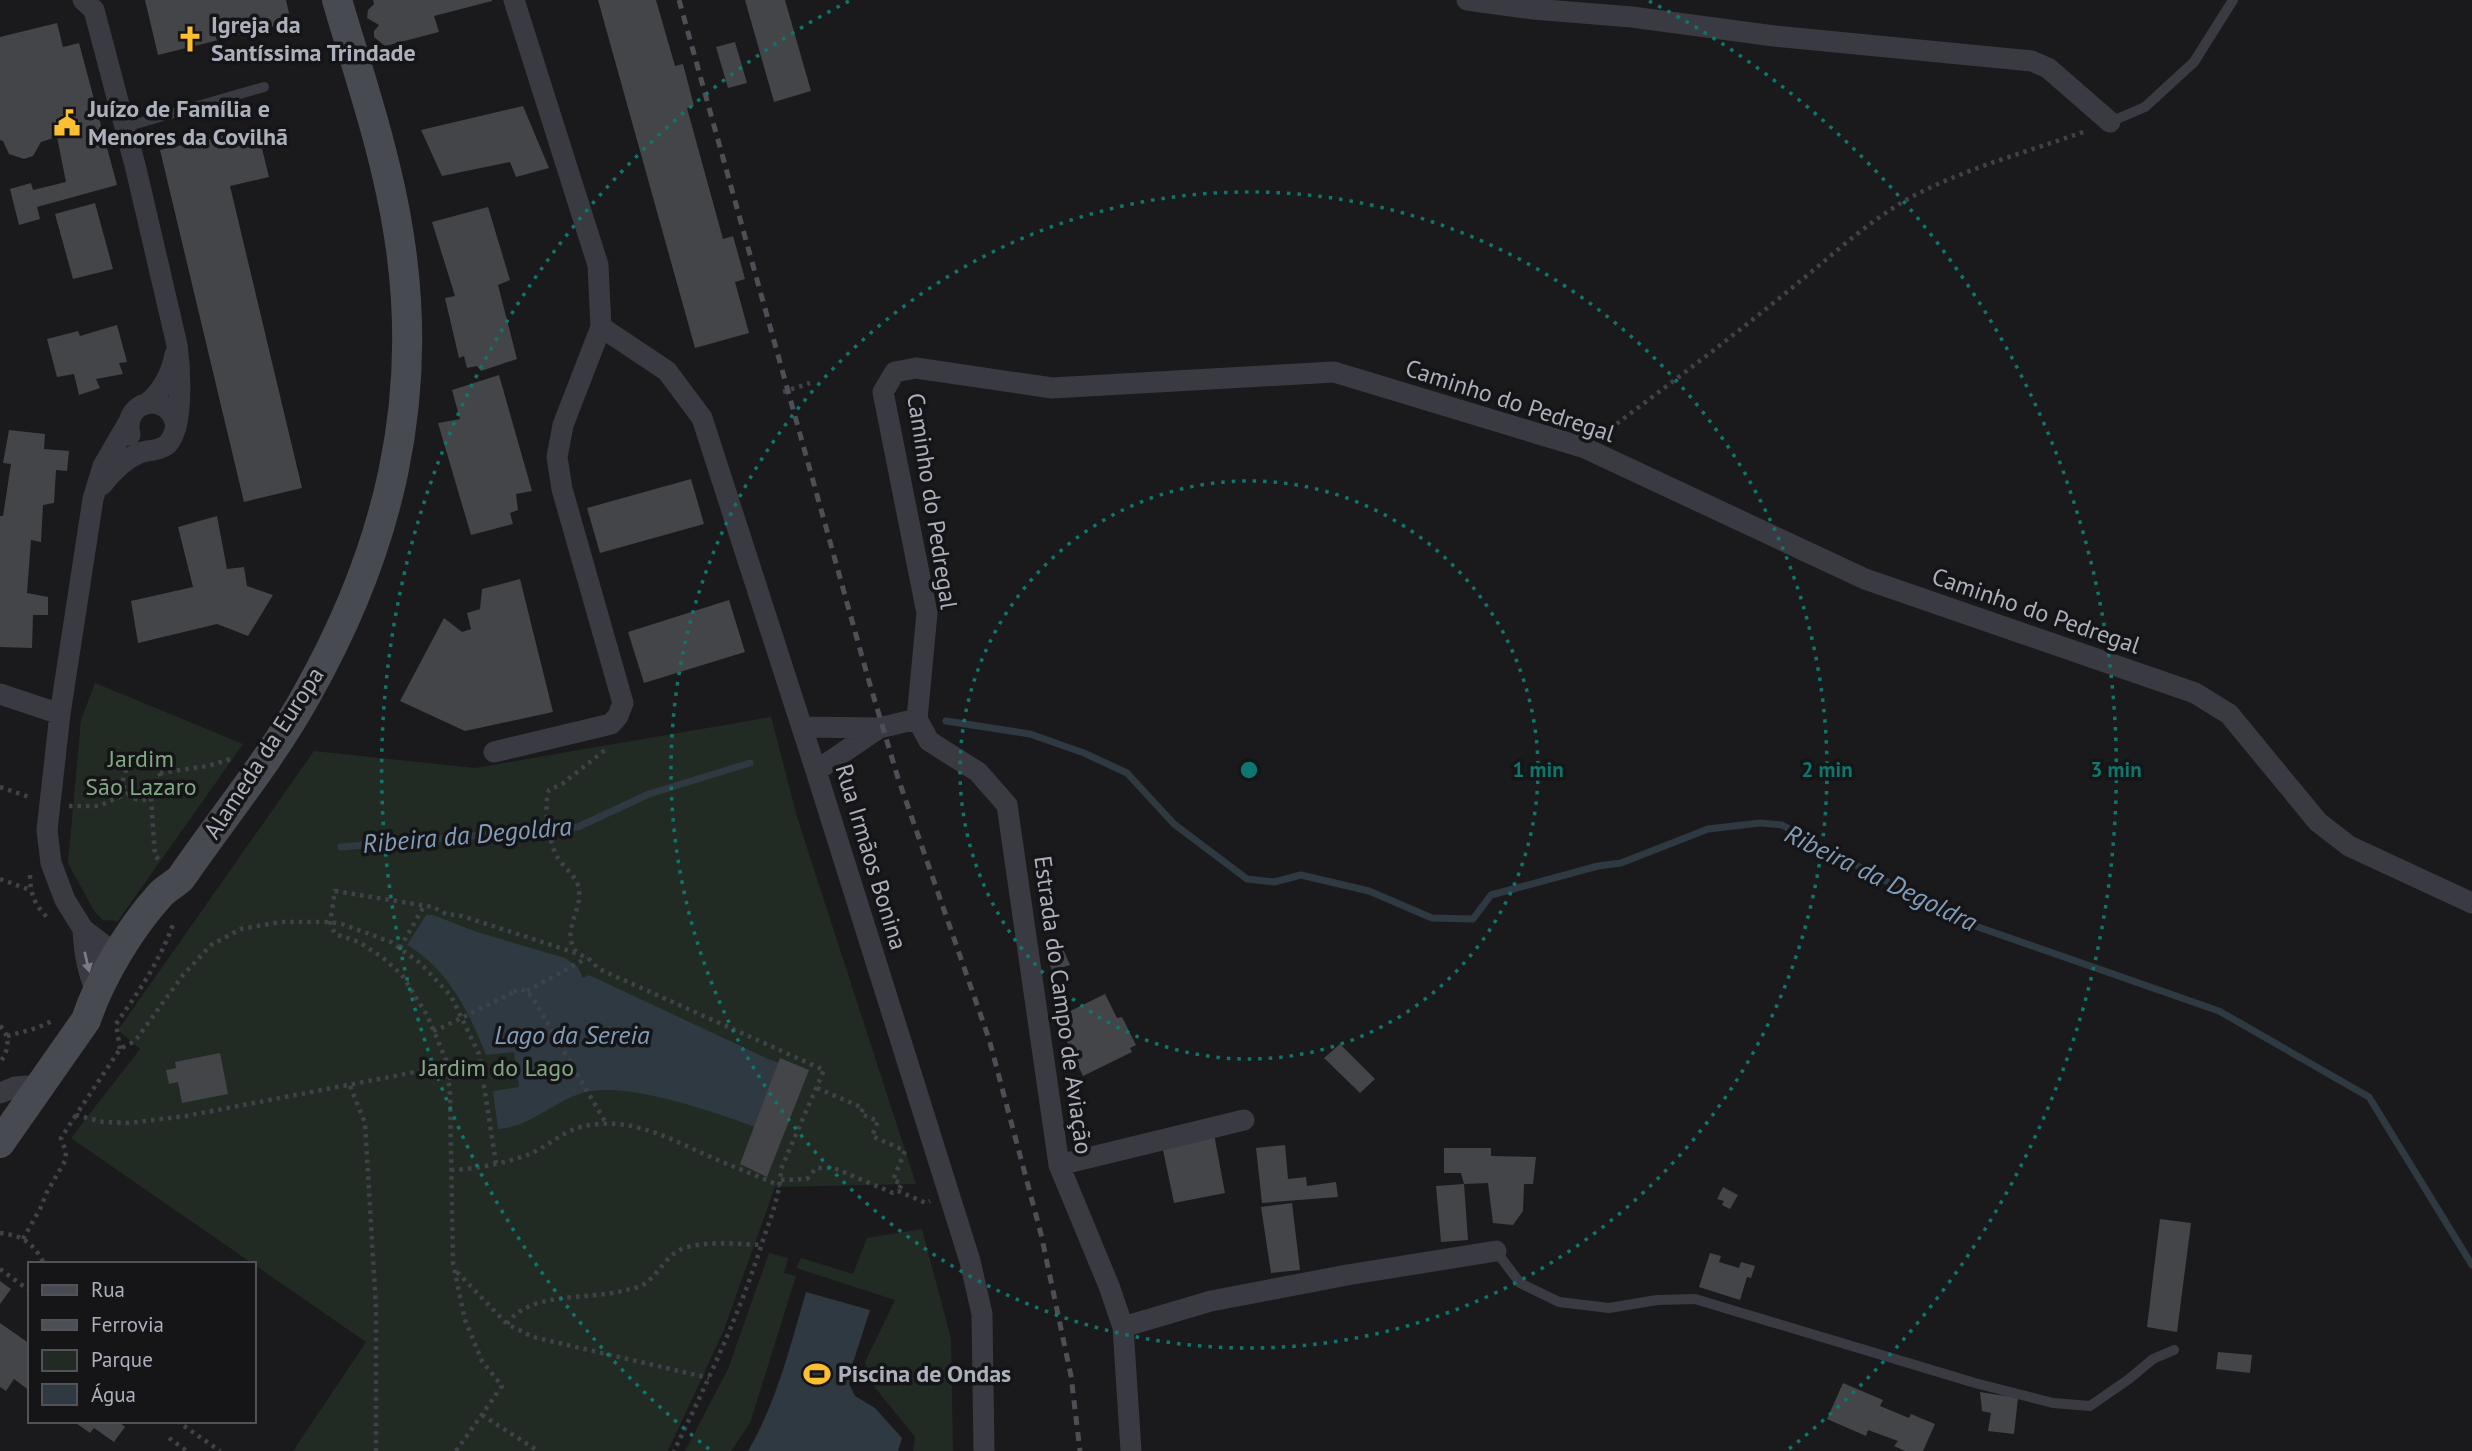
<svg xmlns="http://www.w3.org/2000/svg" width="2472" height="1451" font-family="'PT Sans',sans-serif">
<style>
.green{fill:#212b23}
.water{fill:#2e3942}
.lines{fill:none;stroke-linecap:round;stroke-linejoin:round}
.stream{stroke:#2e3942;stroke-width:7}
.building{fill:#444549}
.path{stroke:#404249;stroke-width:4.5;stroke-dasharray:3.5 5;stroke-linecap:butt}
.lane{stroke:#3a3b42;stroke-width:10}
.street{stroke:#3a3b42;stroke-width:21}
.secondary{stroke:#484a52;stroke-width:30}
.rail{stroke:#4d4f57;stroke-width:5;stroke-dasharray:9 7;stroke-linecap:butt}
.path-bridge{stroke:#404249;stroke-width:4.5;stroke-dasharray:3.5 5;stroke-linecap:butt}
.oneway{fill:#797b85}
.ring{fill:none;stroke:#0f766e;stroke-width:3.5;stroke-dasharray:3.5 7}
.labels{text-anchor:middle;stroke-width:7;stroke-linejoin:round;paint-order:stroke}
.poi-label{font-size:24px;font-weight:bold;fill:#acb0bc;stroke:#151517;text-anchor:start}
.street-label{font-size:24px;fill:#acb0bc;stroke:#151517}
.park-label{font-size:24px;fill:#82a885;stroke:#151517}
.water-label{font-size:26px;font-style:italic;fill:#819db9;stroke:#151517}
.centre{fill:#0f766e;stroke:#151517;stroke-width:3.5}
.ring-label{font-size:21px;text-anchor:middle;font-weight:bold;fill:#0f766e;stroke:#151517;stroke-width:7;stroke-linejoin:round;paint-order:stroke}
</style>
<rect width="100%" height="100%" fill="#1a1a1c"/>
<path class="green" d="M95,683L243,744L118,921L103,920L94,911L68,863L81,720Z
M771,717L797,817L916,1184L775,1187L723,1332L668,1451H293L366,1342L71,1138L140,1049L118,1030L314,751L475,768Z
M922,1229L951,1339L953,1451H913L915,1437L868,1379L865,1362L895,1300L796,1268L801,1258L853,1274L867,1238Z
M769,1253L788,1258L784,1273L796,1276L750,1423L731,1451H685L728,1369Z"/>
<path class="water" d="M426,915H433L477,932L565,958L578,967L583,978L589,975L766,1058L806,1073L781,1137C735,1119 629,1079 582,1093C553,1102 530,1127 498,1129L493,1091L519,1087L514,1052L486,1055C469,1012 448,969 407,945Z
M806,1292L870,1310L851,1369L849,1384L855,1396L875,1408L902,1438L898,1451H748C777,1401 790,1347 806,1292Z"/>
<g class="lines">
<path class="stream" d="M946,721L1030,734L1084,753L1127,773L1174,824L1247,879L1274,882L1301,875L1369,891L1432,918L1473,919L1491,895L1598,866L1621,863L1708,829L1760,823L1782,825L1958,920L2219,1011L2369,1097L2472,1265
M341,847L578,827L649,794L750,763"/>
</g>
<path class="building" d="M145,0H286L291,22L158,55Z
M373,0H492V1L434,16L439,32L385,46L374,37V31L379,25L367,18L368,10L374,4Z
M598,0H656L675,66L683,64L694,106L687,108L723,239L733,236L745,279L735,282L749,333L695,348Z
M745,0H785L811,91L774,102Z
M57,23L63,47L79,43L117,185L37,207L40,219L19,225L10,189L31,183L33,190L66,182L57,137L41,142L33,156L24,159L9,154L3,141L0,140V37Z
M735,42L747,83L728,88L716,47Z
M523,106L549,168L516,177L510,162L442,176L421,130Z
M257,128L269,177L230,186L302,488L244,502L160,150Z
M95,203L113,269L73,279L55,214Z
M488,207L510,280L498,285L517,359L481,371L477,366L467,368L464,356L459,358L445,298L455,296L432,222Z
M117,325L127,362L119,363L123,374L96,379L100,388L79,395L74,374L57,377L47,339L78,331L80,336Z
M499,375L532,491L516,494L518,510L510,513L513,524L471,535L438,423L460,419L452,390Z
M9,430L45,434L44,449L69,451L67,471L56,470L54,503L43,505L41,542L31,540L27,593L48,597V615H33L32,648L0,647V516H3L11,464L3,463Z
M691,479L704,524L600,553L587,508Z
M217,516L227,569L244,567L247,586L273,595L248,636L217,624L138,643L131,601L193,587L178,527Z
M520,579L553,712L465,731L400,701L444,618L462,632L471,629L467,613L480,609L482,589Z
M729,600L745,652L644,683L628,632Z
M1061,944L1070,965L1052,971L1045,949Z
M1105,994L1117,1018L1122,1017L1136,1045L1130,1048L1132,1052L1083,1076L1056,1018Z
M1340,1044L1375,1079L1360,1093L1324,1058Z
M220,1053L228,1094L182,1103L178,1082L169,1084L166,1070L176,1068L175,1062Z
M780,1058L809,1070L767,1177L740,1164Z
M1214,1134L1225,1193L1174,1203L1162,1145Z
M1285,1145L1288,1179L1306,1177L1307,1186L1336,1182L1338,1197L1262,1203L1256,1148Z
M1444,1148H1491V1156L1536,1157L1533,1184H1524L1523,1211L1513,1225L1493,1223L1488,1183L1464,1184L1461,1173H1444Z
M1464,1184L1468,1240L1441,1242L1436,1186Z
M1723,1187L1738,1195L1730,1209L1722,1205L1724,1201L1717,1199Z
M1292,1203L1300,1270L1271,1273L1261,1207Z
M2160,1219L2191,1223L2177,1332L2147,1327Z
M1710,1253L1721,1256L1719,1262L1739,1268L1741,1262L1755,1266L1751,1278L1747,1277L1740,1300L1699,1287Z
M0,1281L11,1289L0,1304Z
M0,1323L30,1344V1391L14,1379L6,1391L0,1387Z
M2218,1352L2252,1355L2250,1373L2216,1369Z
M1843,1383L1883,1400L1880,1406L1909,1418L1911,1414L1935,1424L1923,1451H1905L1894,1446L1898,1441L1868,1430L1866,1436L1827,1419Z
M1980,1392L2018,1398L2014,1434L1988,1431L1991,1413L1982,1411Z
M73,1421H118L125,1427L114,1442L94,1428L90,1433Z"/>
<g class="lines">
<path class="path" d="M783,392L810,383
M1603,434C1667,386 1731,338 1793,287C1833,255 1871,218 1917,194C1970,167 2030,151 2086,131
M123 781a19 19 0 1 1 38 0a19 19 0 1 1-38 0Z
M160,773L208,766L234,758
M0,787L29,797
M151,798L155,856L160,861
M69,806H99L128,793
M30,875C30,894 35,906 49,919
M0,879L30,890
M400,948L424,906
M576,952C561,930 582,912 579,890C577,876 565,869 558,858C549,845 543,805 549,790L562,784L605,750
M527,991L587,958
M514,992L520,989L527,991L534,1000L607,1125
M0,1026C11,1036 9,1051 0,1062
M433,1031L441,1028
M7,1036L37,1028L52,1021
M120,1049L116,1024C139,991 160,961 174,922
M447,1066L186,1116L129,1123L103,1122L76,1115L120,1049L135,1041L183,975L211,945L241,929L280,922H330L342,924L391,942L420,963L451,996L479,1054L496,1163
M448,1078L481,1071
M350,1086L365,1123L376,1308V1451
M817,1088L863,1108L861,1114L878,1121L872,1136L905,1151L893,1180L902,1184L898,1191
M451,1170C476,1169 506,1163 530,1154C546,1147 560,1134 577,1128C624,1114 665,1136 706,1155C731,1166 756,1175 780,1186
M781,1180L807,1179L816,1168H834L893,1193L898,1191L926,1203L930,1201
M0,1233C22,1235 34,1243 44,1264
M23,1239L40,1209L47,1192L65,1161L66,1152L61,1138L76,1115
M0,1269L30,1291
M457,1272L507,1324L533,1337L709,1378
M507,1324C529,1291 588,1300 622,1291C628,1289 638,1288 643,1285C659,1275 666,1253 687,1247C711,1241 737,1244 762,1245
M482,1415L538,1451
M177,1421L220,1451
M169,1438L187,1451
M456,1451L502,1386L482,1361L465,1320L453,1263L450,1094L446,1060L427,1015L402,975L382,957L359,942L335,934L330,922L335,891L433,907L446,914L462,916L576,953L588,958L599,969L824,1070L781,1169C780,1193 772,1215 764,1237C741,1311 708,1381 674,1451"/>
<path class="lane" d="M2110,122L2145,107L2194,62L2233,0
M125,127L264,87
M1496,1251L1520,1283L1559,1302L1609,1308L1657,1300L1695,1299L1975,1383L2053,1403L2090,1406L2129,1379L2153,1359L2174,1350"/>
<path class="street" d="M83,0L94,10L136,169L177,345C180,366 185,433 165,446C157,451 148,450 139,453C125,459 111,473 102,485
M1467,0L1533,9L1632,17L1774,36L2032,61L2048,68L2110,122
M601,327L667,371L702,418L816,771L970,1261L982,1314L984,1451
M146,404C162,393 172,372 175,354
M130,435C121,399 171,390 176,427
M0,694L60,714
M917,719L927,613L883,392L895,372L916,368L1052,388L1334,372L1585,448L1865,579L2195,693L2229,714L2318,822L2349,846L2472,903
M917,719L929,741L978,772L1007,805L1059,1165L1109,1286L1123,1327L1131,1451
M802,727L879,728L917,719
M494,752L611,724L618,716L623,703L562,489L557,457L563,425L601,327L598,265L514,0
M816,771L879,728
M83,929C84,952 87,972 97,993
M110,968L104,945L83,929L65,900L51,863L47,830L60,714L93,499L103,466L128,423
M0,1093L15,1087L42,1085
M1059,1165L1244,1120
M1123,1327L1211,1301L1347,1275L1496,1251"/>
<path class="secondary" d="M0,1143L86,1020C100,978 130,928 160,895C166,888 174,885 181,878C223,817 271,759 307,694C388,550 425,401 399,236C387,156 360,78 337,0"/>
<path class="rail" d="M679,0L868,678L898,778L989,1039L1041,1234L1071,1376L1080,1451"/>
<path class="path-bridge" d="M441,1028L514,992"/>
</g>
<defs><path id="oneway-solid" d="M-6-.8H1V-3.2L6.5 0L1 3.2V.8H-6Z" transform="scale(1.75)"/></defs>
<use class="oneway" href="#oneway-solid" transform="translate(87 962) rotate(77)"/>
<g class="ring">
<circle cx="1249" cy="770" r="289"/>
<circle cx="1249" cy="770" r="578"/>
<path d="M709 1449A867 867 0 0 1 849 1M1649 1A867 867 0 0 1 1789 1449"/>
</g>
<defs>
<g id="church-bare" transform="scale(2.1)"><path d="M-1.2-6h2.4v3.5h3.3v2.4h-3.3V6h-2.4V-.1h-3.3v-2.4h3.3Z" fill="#fcbe32" stroke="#151517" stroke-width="2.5" paint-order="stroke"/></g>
<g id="civic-bare" transform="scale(2.1)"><path d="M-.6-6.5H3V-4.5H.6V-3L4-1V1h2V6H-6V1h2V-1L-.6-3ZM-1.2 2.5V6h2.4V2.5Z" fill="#fcbe32" stroke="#151517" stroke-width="2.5" paint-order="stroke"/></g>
<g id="stadium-bare" transform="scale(2.1)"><path d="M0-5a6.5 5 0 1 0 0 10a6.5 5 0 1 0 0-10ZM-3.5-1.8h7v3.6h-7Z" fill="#fcbe32" stroke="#151517" stroke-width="2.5" paint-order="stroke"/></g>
</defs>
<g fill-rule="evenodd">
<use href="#church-bare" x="190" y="39"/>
<use href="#civic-bare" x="67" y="123"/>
<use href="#stadium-bare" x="817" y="1374"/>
</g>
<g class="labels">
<g class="poi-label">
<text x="211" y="33">Igreja da<tspan x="211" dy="28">Santíssima Trindade</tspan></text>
<text x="88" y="117">Juízo de Família e<tspan x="88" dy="28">Menores da Covilhã</tspan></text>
<text x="838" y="1382">Piscina de Ondas</text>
</g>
<g class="street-label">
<text transform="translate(1510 401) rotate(18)" y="8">Caminho do Pedregal</text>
<text transform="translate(932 501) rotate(81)" y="8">Caminho do Pedregal</text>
<text transform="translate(2036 611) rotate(19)" y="8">Caminho do Pedregal</text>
<text transform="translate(264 753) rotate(-57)" y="8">Alameda da Europa</text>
<text transform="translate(871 857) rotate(73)" y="8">Rua Irmãos Bonina</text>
<text transform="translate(1063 1005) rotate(82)" y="8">Estrada do Campo de Aviação</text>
</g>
<g class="park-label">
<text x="141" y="767">Jardim<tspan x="141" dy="28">São Lazaro</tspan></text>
<text x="497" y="1076">Jardim do Lago</text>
</g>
<g class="water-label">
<text transform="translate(467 835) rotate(-5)" y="9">Ribeira da Degoldra</text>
<text transform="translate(1881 878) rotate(26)" y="9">Ribeira da Degoldra</text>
<text x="572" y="1044">Lago da Sereia</text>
</g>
</g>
<circle cx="1249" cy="770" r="10" class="centre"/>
<g class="ring-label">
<text x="1538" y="777">1 min</text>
<text x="1827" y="777">2 min</text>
<text x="2116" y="777">3 min</text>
</g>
<rect x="28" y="1262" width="228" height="161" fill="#151517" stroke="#515359" stroke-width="2"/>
<rect x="42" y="1285" width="35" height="10" fill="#484a52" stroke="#515359" stroke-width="2"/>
<text x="91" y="1297" font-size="21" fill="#acb0bc">Rua</text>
<rect x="42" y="1320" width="35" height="10" fill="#4d4f57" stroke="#515359" stroke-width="2"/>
<text x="91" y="1332" font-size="21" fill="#acb0bc">Ferrovia</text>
<rect x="42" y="1350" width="35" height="21" fill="#212b23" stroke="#515359" stroke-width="2"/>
<text x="91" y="1367" font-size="21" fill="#acb0bc">Parque</text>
<rect x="42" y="1384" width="35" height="21" fill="#2e3942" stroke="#515359" stroke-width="2"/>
<text x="91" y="1402" font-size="21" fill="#acb0bc">Água</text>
</svg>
